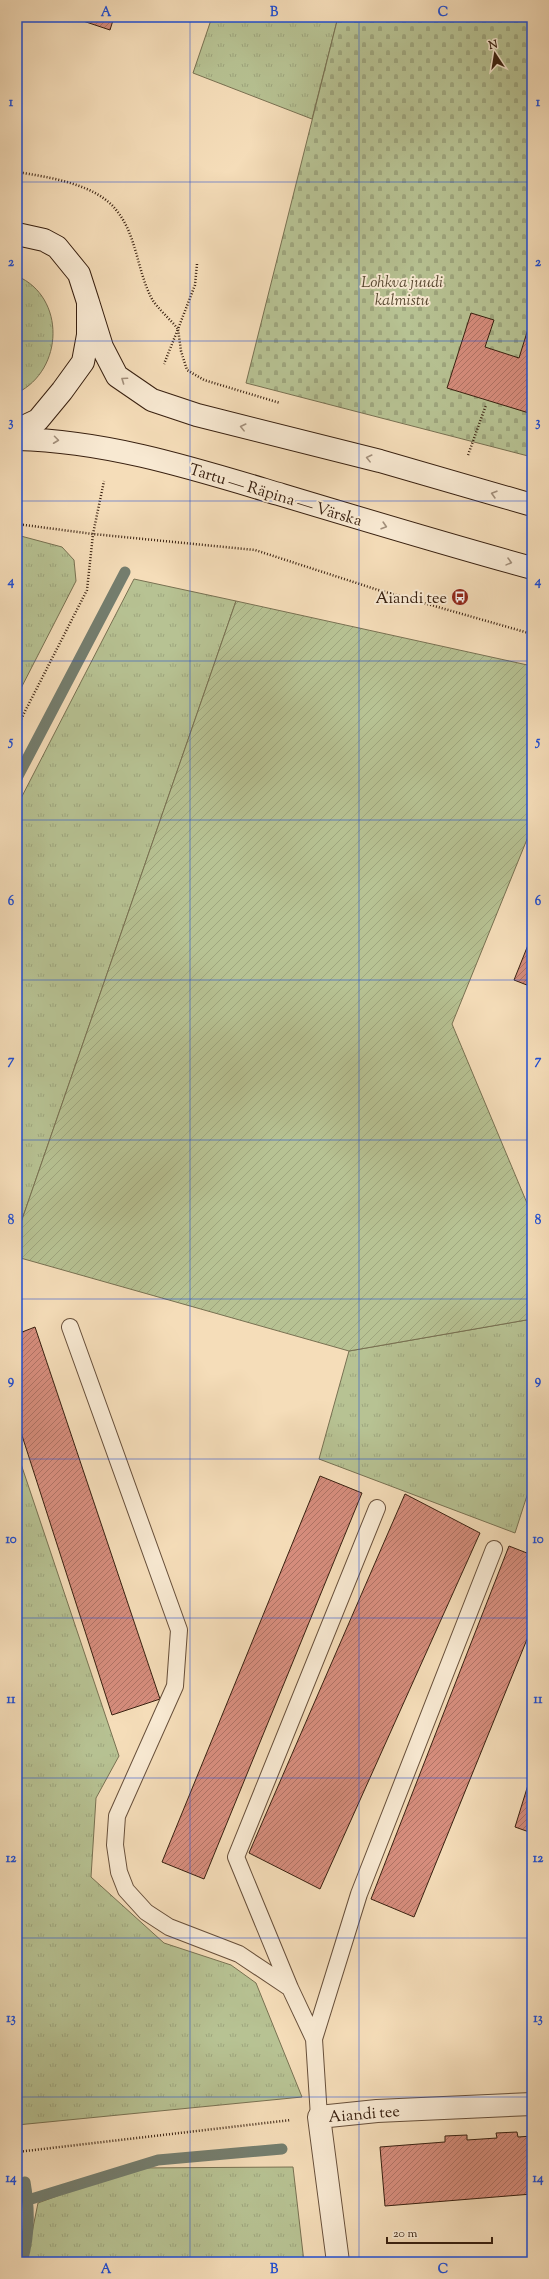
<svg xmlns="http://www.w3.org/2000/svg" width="549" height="2279" font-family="'Sorts Mill Goudy',serif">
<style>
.grass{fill:url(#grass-tufts);stroke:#787152}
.cemetery{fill:url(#cemetery-stones);stroke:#787152}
.garden{fill:url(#garden-furrows);stroke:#787152}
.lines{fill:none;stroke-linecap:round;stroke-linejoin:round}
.stream{stroke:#747e6f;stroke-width:11}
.building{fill:url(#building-hatch);stroke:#382010}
.service-casing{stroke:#674f3a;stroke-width:18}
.minor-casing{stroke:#674f3a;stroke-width:24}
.secondary-casing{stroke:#382010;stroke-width:24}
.path{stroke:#382010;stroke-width:2.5;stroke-dasharray:1 2;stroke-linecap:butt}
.service{stroke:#f8e9d2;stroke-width:16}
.minor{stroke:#f8e9d2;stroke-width:22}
.secondary{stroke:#f8e9d2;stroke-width:22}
.oneway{stroke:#a28f7b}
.grid{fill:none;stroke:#1d4ed8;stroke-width:1;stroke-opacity:0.55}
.labels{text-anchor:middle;stroke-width:4;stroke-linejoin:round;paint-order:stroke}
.park-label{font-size:16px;font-style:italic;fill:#584831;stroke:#f8e9d2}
.street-label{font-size:16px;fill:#382010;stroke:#f8e9d2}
.poi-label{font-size:16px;fill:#382010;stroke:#f8e9d2;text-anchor:end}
.neatline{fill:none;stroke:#1d4ed8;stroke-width:1.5}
.grid-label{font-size:13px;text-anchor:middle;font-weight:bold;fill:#1d4ed8}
</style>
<defs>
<pattern id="grass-tufts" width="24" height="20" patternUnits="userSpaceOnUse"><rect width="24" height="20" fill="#b7c293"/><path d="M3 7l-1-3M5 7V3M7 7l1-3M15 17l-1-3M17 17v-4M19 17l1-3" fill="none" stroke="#9ea67e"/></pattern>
<pattern id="cemetery-stones" width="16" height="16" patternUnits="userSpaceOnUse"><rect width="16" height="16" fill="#b7c293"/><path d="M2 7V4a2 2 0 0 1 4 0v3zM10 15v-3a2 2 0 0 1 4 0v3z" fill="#9ea67e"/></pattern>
<pattern id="garden-furrows" width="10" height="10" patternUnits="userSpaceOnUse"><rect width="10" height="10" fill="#b7c293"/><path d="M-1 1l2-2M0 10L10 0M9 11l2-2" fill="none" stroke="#9ea67e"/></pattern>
<pattern id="building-hatch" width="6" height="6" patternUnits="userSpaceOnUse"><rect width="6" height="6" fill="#d68d7d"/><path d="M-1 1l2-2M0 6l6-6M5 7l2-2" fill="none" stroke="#af7365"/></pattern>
</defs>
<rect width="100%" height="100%" fill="#f5ddb9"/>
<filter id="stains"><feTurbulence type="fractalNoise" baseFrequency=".005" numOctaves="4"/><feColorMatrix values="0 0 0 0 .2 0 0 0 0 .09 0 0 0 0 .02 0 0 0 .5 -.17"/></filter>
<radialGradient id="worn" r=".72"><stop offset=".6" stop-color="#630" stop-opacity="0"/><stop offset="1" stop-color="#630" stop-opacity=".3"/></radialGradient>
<path class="grass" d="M212,17H338L312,119L193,73Z
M17,276C66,297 64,370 17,393Z
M17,535L62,547L74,560L76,581L17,696Z
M134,579L236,601L17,1234V806Z
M532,1319V1480L515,1533L319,1459L349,1351Z
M17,1452L119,1756L96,1798L91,1877L164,1943L231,1965L256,1983L302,2097L17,2125Z
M293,2167L304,2262H26L38,2203L133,2168Z"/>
<path class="cemetery" d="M338,17H532V457L246,383Z"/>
<path class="garden" d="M236,601L532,666V827L452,1024L532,1215V1319L349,1351L17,1257V1234Z"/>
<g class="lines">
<path class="stream" d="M17,778L125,572
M28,2200L158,2160L282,2149
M22,2262C30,2235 30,2210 25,2182"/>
</g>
<path class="building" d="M71,17H114L110,30Z
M471,313L494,320L485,347L519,358L528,329L532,331V402L529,413L447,388Z
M532,935V987L514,980Z
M35,1327L160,1699L112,1715L17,1420V1334Z
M320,1476L362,1493L204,1879L162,1862Z
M405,1494L480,1533L320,1889L249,1853Z
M509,1546L532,1555V1627L414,1917L371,1899Z
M532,1772V1833L515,1827Z
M517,2132L518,2137L532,2136V2194L385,2206L380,2147L445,2142V2136L467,2135V2140L497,2138L496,2133Z"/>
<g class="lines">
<g class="service-casing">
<path id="service" d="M70,1327L179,1630L175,1686L117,1816L115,1845L119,1872L126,1890L146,1912L169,1927L239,1954L290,1988L314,2039L319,2117
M290,1988L236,1857L377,1508
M314,2039L359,1894L494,1549"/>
</g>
<g class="minor-casing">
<path id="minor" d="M338,2262L319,2117L377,2111L532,2104"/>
</g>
<g class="secondary-casing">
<path id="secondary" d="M17,234L44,240L57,247L79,274L88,302V335L83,362L62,391L38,420L17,430
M88,302L102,347L117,376L152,400L197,415L380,461L532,505
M17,439C108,441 195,469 282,495C365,520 448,545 532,568"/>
</g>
<path class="path" d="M17,172C48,177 97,184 117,211C137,236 137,271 152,299C158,309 170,319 178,329L164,364
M197,264L195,285L178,329L181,351L187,370L204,380L280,403
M468,455L486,405
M17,524L93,534L255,550L375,589L532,634
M17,727L87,590L93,534L104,481
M17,2152L291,2120"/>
<use href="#service" class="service"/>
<use href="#minor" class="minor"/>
<use href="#secondary" class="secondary"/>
</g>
<defs><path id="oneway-chevron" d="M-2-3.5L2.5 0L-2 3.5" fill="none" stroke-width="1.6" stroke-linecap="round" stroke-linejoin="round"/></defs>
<g class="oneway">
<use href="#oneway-chevron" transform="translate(124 380) rotate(-145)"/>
<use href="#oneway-chevron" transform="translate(243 427) rotate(-166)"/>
<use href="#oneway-chevron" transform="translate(56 440) rotate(7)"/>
<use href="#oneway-chevron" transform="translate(369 458) rotate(-166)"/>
<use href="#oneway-chevron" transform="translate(494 494) rotate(-164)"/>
<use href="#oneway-chevron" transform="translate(384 526) rotate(17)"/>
<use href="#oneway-chevron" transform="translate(509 562) rotate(15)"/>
</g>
<path class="grid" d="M190,17V2262M359,17V2262M17,182H532M17,341H532M17,501H532M17,661H532M17,820H532M17,980H532M17,1140H532M17,1299H532M17,1459H532M17,1618H532M17,1778H532M17,1938H532M17,2097H532"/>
<defs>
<g id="bus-disc" transform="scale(0.9)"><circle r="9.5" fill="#8f2418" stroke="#f8e9d2"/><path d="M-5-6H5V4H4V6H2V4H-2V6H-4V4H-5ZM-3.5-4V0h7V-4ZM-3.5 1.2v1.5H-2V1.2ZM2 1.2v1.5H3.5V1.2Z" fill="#fff"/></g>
</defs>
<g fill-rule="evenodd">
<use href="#bus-disc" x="460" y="597"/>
</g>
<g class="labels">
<g class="park-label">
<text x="402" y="287">Lohkva juudi<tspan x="402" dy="18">kalmistu</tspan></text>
</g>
<g class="street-label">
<text transform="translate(276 494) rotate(17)" y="6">Tartu — Räpina — Värska</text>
<text transform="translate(364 2113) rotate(-5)" y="6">Aiandi tee</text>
</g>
<g class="poi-label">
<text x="447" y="603">Aiandi tee</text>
</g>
</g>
<rect width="549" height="2279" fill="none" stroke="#f5ddb9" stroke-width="44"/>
<g transform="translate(495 54) rotate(348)" stroke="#f8e9d2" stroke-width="3" paint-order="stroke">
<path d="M0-3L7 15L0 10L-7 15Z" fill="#382010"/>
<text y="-6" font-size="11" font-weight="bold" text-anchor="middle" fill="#382010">N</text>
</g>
<path d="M387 2237v6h105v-6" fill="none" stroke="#382010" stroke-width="2"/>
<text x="393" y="2237" font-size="12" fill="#382010" stroke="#f8e9d2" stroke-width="3" paint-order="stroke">20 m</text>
<rect x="22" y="22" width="505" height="2235" class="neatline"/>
<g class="grid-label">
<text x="106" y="16">A</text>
<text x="274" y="16">B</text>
<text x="443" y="16">C</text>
<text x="11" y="106">1</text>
<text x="538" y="106">1</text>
<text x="11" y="266">2</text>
<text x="538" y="266">2</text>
<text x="11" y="426">3</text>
<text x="538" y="426">3</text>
<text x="11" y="585">4</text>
<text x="538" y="585">4</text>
<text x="11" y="745">5</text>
<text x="538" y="745">5</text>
<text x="11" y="905">6</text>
<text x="538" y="905">6</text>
<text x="11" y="1064">7</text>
<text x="538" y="1064">7</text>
<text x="11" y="1224">8</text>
<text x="538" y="1224">8</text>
<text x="11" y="1384">9</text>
<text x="538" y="1384">9</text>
<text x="11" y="1543">10</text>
<text x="538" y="1543">10</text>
<text x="11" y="1703">11</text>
<text x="538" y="1703">11</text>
<text x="11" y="1862">12</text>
<text x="538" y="1862">12</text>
<text x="11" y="2022">13</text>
<text x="538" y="2022">13</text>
<text x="11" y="2182">14</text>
<text x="538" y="2182">14</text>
<text x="106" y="2273">A</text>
<text x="274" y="2273">B</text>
<text x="443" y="2273">C</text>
</g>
<rect width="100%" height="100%" filter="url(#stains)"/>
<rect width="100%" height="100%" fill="url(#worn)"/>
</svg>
